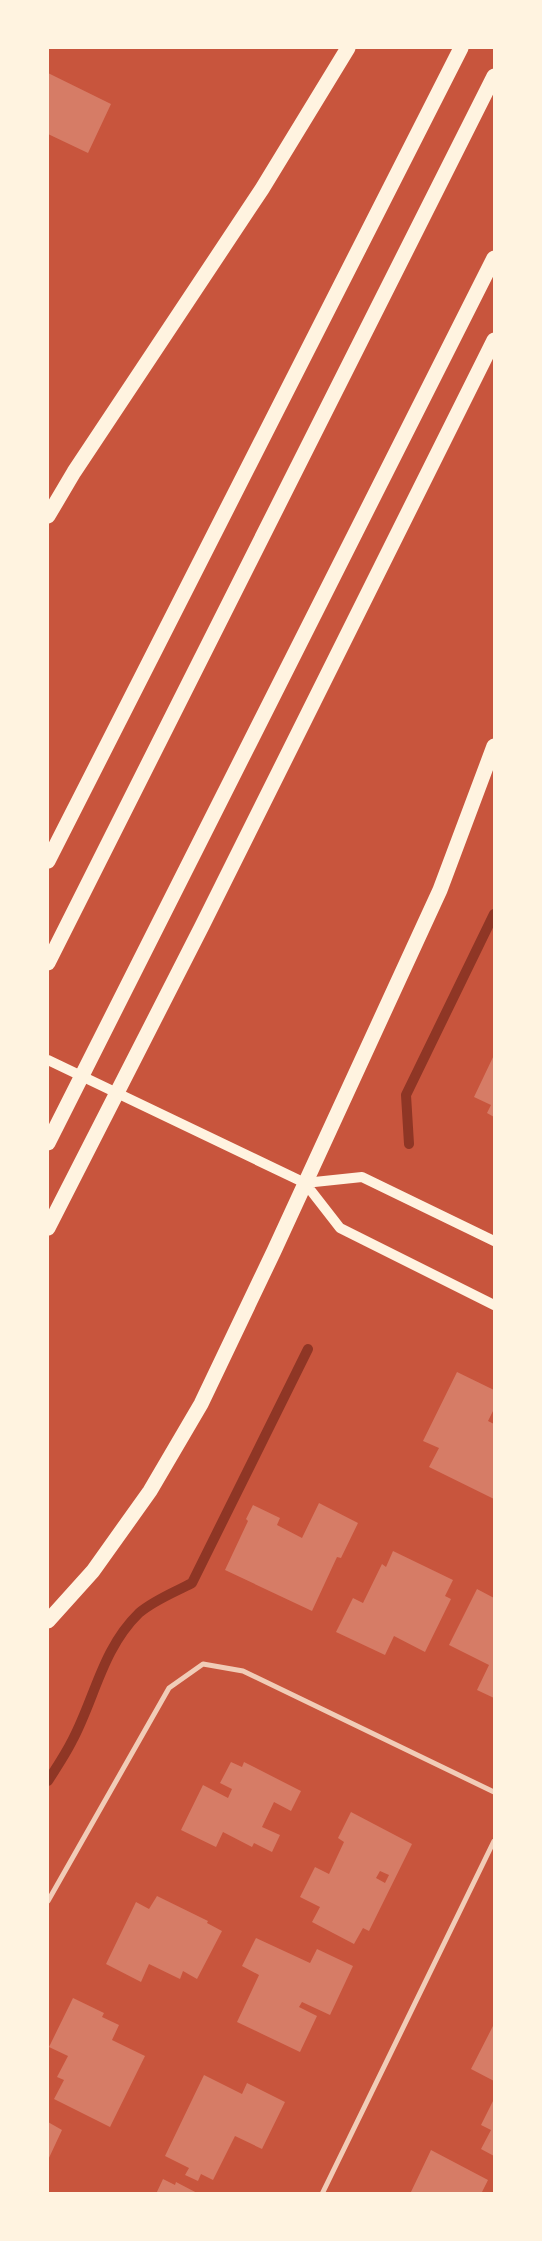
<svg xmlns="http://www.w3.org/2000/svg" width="542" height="2241" font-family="'Varela Round',sans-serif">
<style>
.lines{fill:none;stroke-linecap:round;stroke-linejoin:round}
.stream{stroke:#8f3625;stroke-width:10}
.building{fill:#d67c66;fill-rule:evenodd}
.minor{stroke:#f1ccb7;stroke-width:5}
.secondary{stroke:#fff3e0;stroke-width:10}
.motorway{stroke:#fff3e0;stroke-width:15}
</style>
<rect width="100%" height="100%" fill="#c8553d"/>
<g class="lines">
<path class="stream" d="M409,1144L406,1095L494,914
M48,1781C56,1768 65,1755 72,1741C95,1698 102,1649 139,1613C154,1600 175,1592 192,1583L308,1349"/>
</g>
<path class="building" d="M48,73L111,104L88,153L48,134Z
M494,1055V1117L487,1113L491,1105L474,1097Z
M457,1372L494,1390V1409L488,1421L494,1424V1499L429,1467L439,1448L423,1441Z
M319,1503L358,1523L341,1558L337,1557L312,1611L225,1570L248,1521L246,1519L253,1505L280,1518L277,1525L302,1538Z
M393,1551L453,1580L445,1596L451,1599L425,1652L394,1636L385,1655L336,1632L353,1598L363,1603L382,1564L386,1567Z
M477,1589L494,1598V1698L477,1690L489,1665L449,1645Z
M231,1762L242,1767L244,1762L301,1791L291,1811L274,1802L262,1827L280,1835L272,1852L254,1843L252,1847L223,1832L216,1847L181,1830L203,1785L228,1798L232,1789L220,1783Z
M351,1812L412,1844L369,1931L363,1928L354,1944L312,1922L320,1907L300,1897L315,1867L329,1874L344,1842L338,1838ZM380,1871L389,1875L385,1883L376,1878Z
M157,1896L208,1921L207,1923L222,1931L197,1979L183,1971L180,1979L149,1964L141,1982L106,1964L136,1902L149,1909Z
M256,1938L310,1963L317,1949L353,1966L330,2015L302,2002L299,2007L317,2016L300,2052L237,2022L259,1975L242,1966Z
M73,1998L104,2013L102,2017L119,2025L112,2040L145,2056L110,2127L54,2099L64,2080L57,2077L68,2056L49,2047Z
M494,2024V2081L471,2069Z
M204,2075L242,2094L247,2083L285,2102L262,2149L235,2136L213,2180L201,2174L198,2181L185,2175L189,2168L165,2156Z
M494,2099V2156L481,2149L491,2130L481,2125Z
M48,2122L62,2130L48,2160Z
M431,2150L488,2180L481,2194H410Z
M163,2179L175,2185L176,2182L199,2194H156Z"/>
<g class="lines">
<path class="minor" d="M48,1901L169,1688L203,1664L243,1671L494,1792
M322,2194L494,1841"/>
<path class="secondary" d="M48,1060L305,1183L340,1228L494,1305
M305,1183L362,1177L494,1241"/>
<path class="motorway" d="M48,516L74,472L262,189L348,48
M48,861L461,48
M48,963L494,76
M48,1143L494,258
M48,1228L202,926L494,340
M48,1621L93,1571L150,1491L201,1404L274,1251L440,890L494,746"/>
</g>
<rect width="542" height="2241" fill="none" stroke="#fff3e0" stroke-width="98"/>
</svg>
